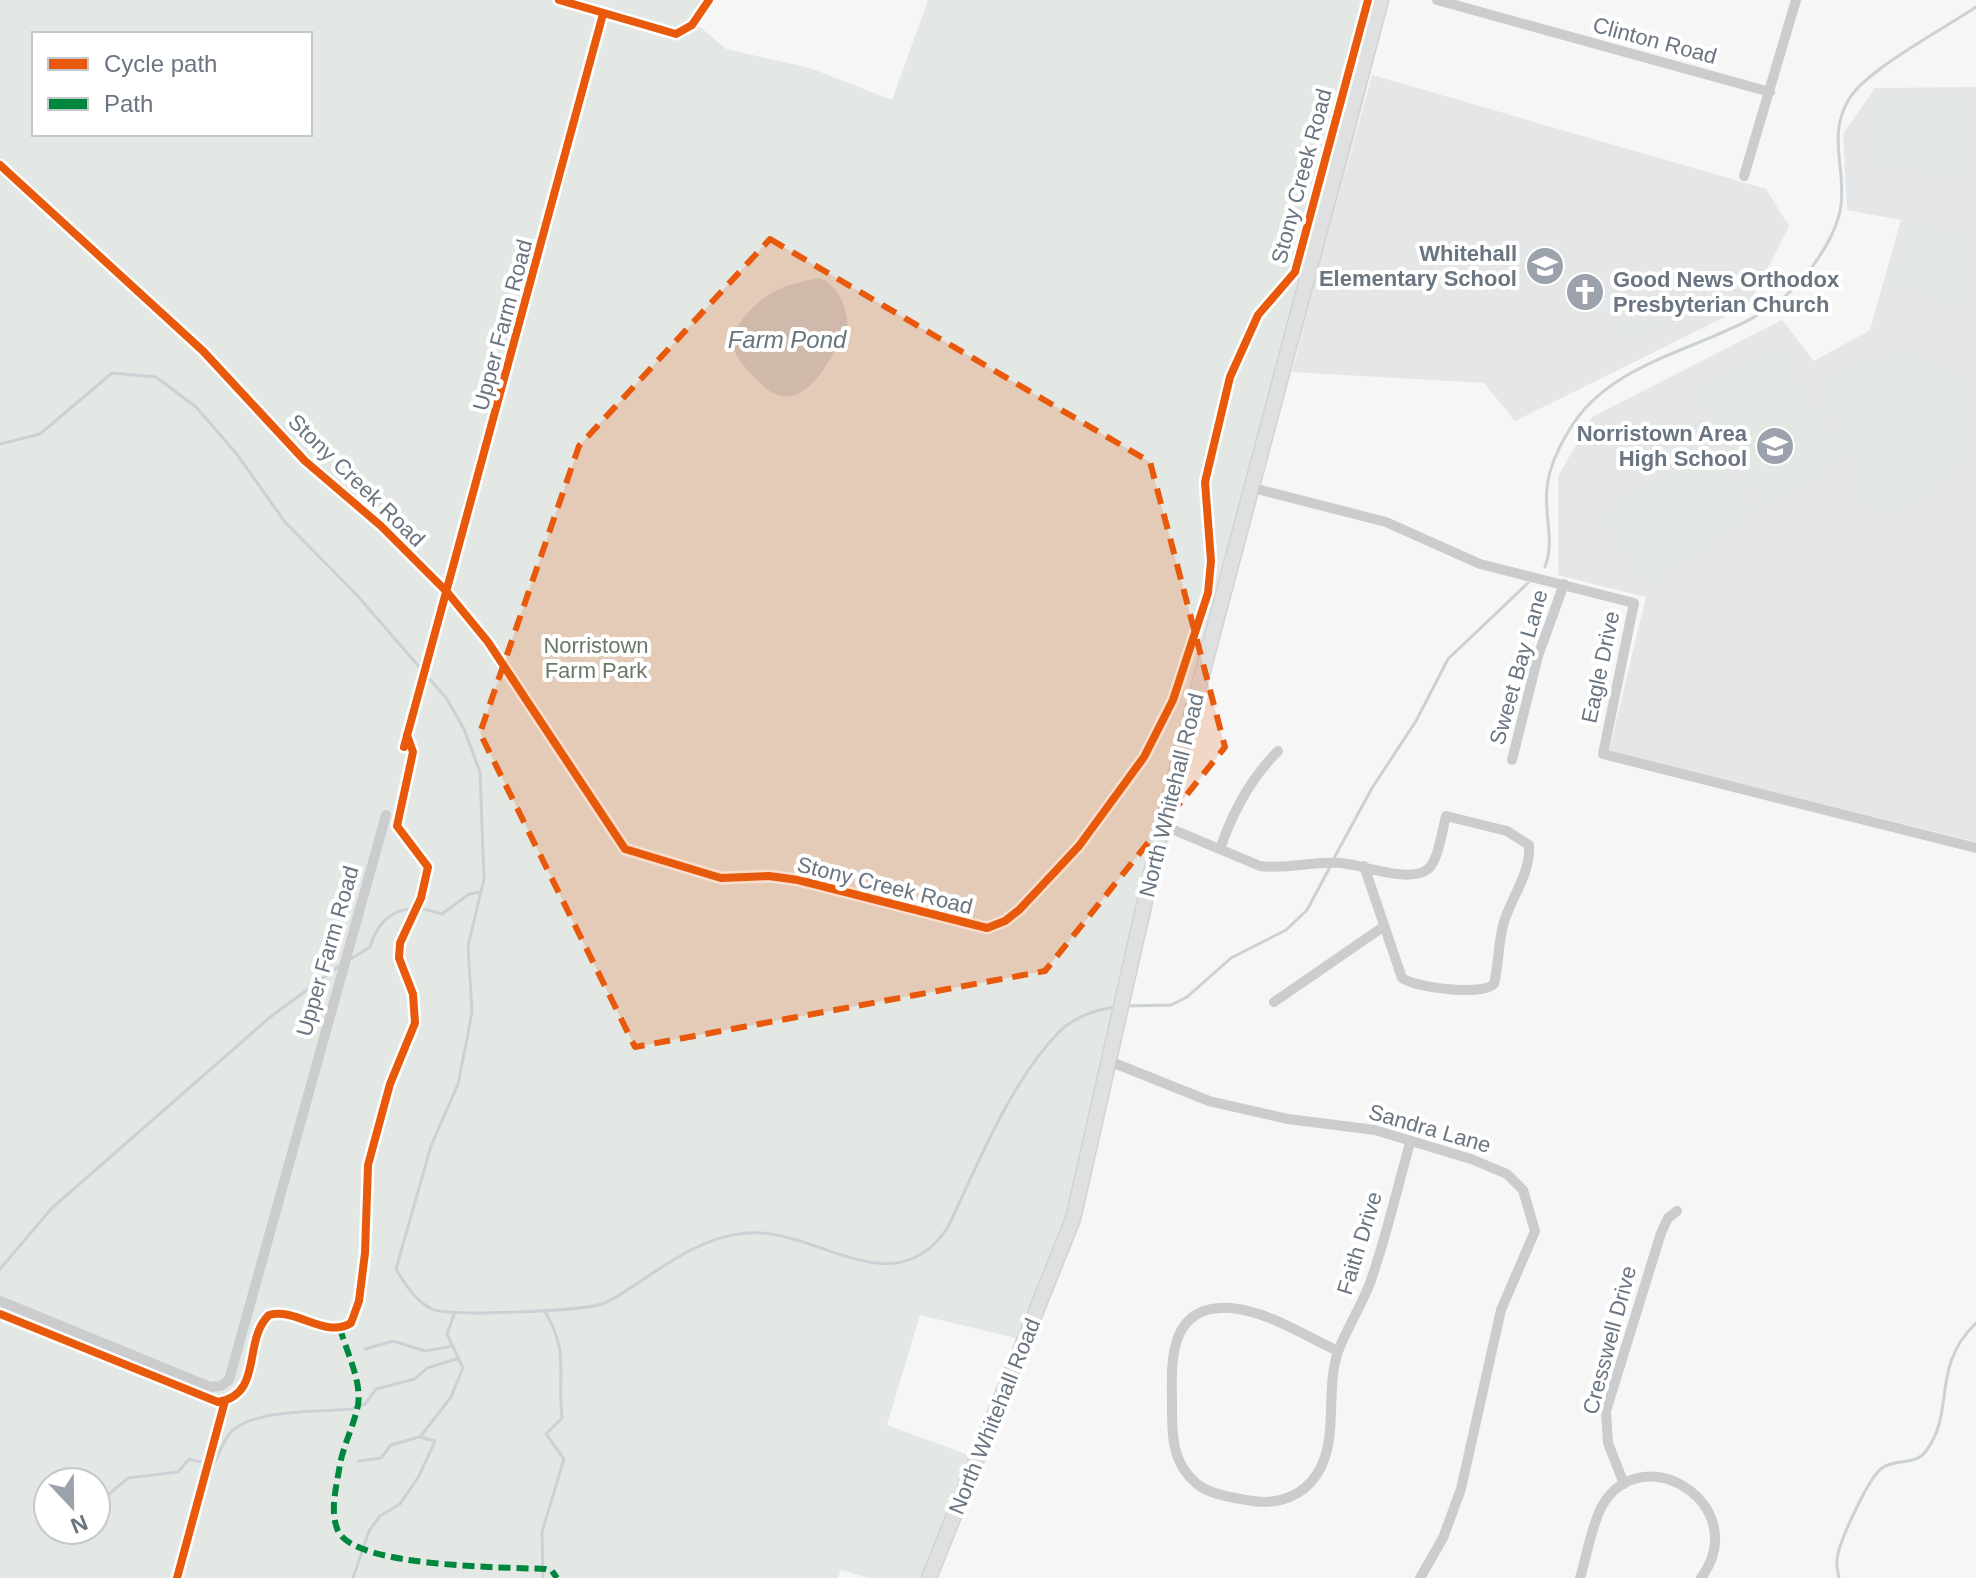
<svg xmlns="http://www.w3.org/2000/svg" width="1976" height="1578" font-family="Arial,sans-serif">
<style>
.built{fill:#e5e6e7}
.green{fill:#e4e8e4;fill-rule:evenodd}
.water{fill:#cbd1d4}
.lines{fill:none;stroke-linecap:round;stroke-linejoin:round}
.stream{stroke:#cbd1d4;stroke-width:3}
.secondary-casing{stroke:#d2d3d3;stroke-width:17}
.street{stroke:#cbcccd;stroke-width:10}
.secondary{stroke:#dfe0e1;stroke-width:14}
.quiet{stroke:#00873e;stroke-width:6;stroke-dasharray:12 6;stroke-linecap:butt}
.cycleway-casing{stroke:#fff;stroke-width:13}
.cycleway{stroke:#e8590c;stroke-width:8}
.marked{fill:#e8590c;fill-opacity:0.2;stroke:#e8590c;stroke-width:6;stroke-dasharray:16 10;stroke-linejoin:round}
.labels{text-anchor:middle;stroke-width:8;stroke-linejoin:round;paint-order:stroke}
.street-label{font-size:22px;fill:#6a7582;stroke:#fff}
.poi-label{font-size:22px;font-weight:bold;fill:#6a7582;stroke:#fff;text-anchor:end}
.park-label{font-size:22px;fill:#6a7a68;stroke:#fff}
.water-label{font-size:24px;font-style:italic;fill:#66757e;stroke:#fff}
</style>
<rect width="100%" height="100%" fill="#f6f6f6"/>
<path class="built" d="M1372,75L1766,189L1789,226L1749,305L1515,421L1484,383L1292,372Z
M1976,87V842L1609,751L1646,597L1558,575V476L1592,417L1782,320L1814,361L1870,330L1901,220L1847,210L1843,134L1875,88Z"/>
<path class="green" d="M0,0H715L698,25L726,49L810,68L892,100L928,0H1389L1319,278L1266,451L1216,639L1083,1202L1027,1341L920,1315L887,1425L982,1460L926,1578H868L841,1570L838,1578H0ZM34,34H310V134H34ZM48,1482H96V1530H48Z
M1878,96L1976,98V171L1876,169Z
M1912,222L1976,241V308L1893,283Z
M1656,285L1675,312L1643,335L1631,339L1619,326L1617,316L1645,309Z
M1774,347L1841,458L1765,504L1698,393Z
M1926,357C1975,390 1976,388 1976,448L1900,512L1870,505L1824,382L1880,358Z
M1709,446L1753,511L1649,582L1605,516Z"/>
<path class="water" d="M820,278C838,285 849,310 847,329C846,335 841,339 838,344C822,377 794,419 759,382C749,372 733,356 732,341C731,333 738,327 742,320C763,292 785,284 820,278Z"/>
<g class="lines">
<path class="stream" d="M0,444L40,434L112,373L156,377L196,407L236,453L285,522L356,594L447,699L464,729L480,772L484,879L468,946L472,1011L467,1039L458,1084L431,1146L396,1269C404,1283 416,1302 432,1309C450,1317 580,1311 602,1304C614,1300 627,1290 638,1283C672,1260 706,1236 747,1233C817,1227 894,1309 948,1227C978,1164 1010,1082 1059,1032C1074,1017 1095,1010 1115,1007
M1545,567C1555,540 1544,517 1547,489C1548,471 1558,448 1568,432C1619,343 1746,351 1806,275C1820,257 1838,229 1841,205C1846,168 1827,135 1849,99C1866,70 1945,28 1976,7
M1333,860L1372,788L1416,721L1448,659L1528,583
M349,960L370,947C381,910 407,902 442,914L469,894L481,892
M1127,1006L1171,1005L1187,997L1231,958L1286,930L1307,910L1330,867
M0,1269L52,1208L269,1018L339,966
M365,1349L393,1341L425,1351L453,1346
M359,1461L381,1458L391,1445L419,1437
M96,1505L128,1478L178,1472L189,1459L213,1465C219,1454 224,1439 232,1431C255,1409 321,1412 352,1409L365,1404L376,1389L415,1379L427,1368L459,1358
M74,1544L79,1530
M353,1578L369,1531L380,1516L400,1504L419,1476L435,1441L420,1437L451,1397L463,1368L447,1334L455,1312
M543,1578L542,1532L564,1459L546,1434L562,1418C557,1373 570,1352 544,1310
M1839,1578C1838,1572 1836,1566 1837,1560C1838,1543 1869,1477 1882,1468C1897,1458 1915,1466 1926,1451C1956,1412 1930,1367 1976,1323"/>
<g class="secondary-casing">
<path id="secondary" d="M929,1578L1073,1219L1162,825L1381,0"/>
</g>
<path class="street" d="M1437,0L1770,92
M1744,176L1796,0
M1253,488L1386,522L1480,564L1634,603L1603,754L1976,848
M1512,760L1538,656L1564,584
M1162,825L1260,866C1289,870 1319,859 1348,864C1368,867 1411,883 1428,869C1439,859 1442,830 1446,816L1507,831L1529,845C1531,873 1512,896 1504,922C1498,941 1499,964 1494,984C1482,996 1416,988 1402,978L1364,866
M1220,849C1233,811 1250,779 1278,751
M1274,1002L1383,927
M1109,1061L1209,1101L1288,1119L1375,1130L1471,1159L1507,1174L1523,1190L1535,1231L1501,1310L1461,1489L1443,1538L1420,1578
M0,1301L210,1387L221,1386L229,1380L386,815
M1338,1351C1305,1336 1267,1311 1231,1308C1171,1304 1171,1356 1172,1399C1172,1430 1170,1461 1196,1483C1209,1495 1236,1498 1253,1501C1278,1505 1303,1496 1317,1474C1340,1439 1324,1388 1339,1349C1348,1327 1361,1306 1370,1283C1386,1238 1397,1189 1410,1143
M1624,1484L1608,1443L1606,1411L1661,1233L1668,1218L1677,1211
M1580,1578C1587,1555 1591,1527 1602,1506C1643,1435 1754,1506 1701,1578"/>
<use href="#secondary" class="secondary"/>
<path class="quiet" d="M340,1328C346,1351 362,1381 358,1405C354,1425 344,1444 340,1464C337,1485 329,1510 338,1531C356,1568 507,1567 545,1569L552,1571L557,1578"/>
<g class="cycleway-casing">
<path id="cycleway" d="M559,0L676,34L692,25L709,0
M0,165L203,351L305,461L381,526L447,592L488,642L625,849L721,878L769,876L798,880L987,928L1005,921L1019,910L1079,846L1144,757L1173,700L1208,593L1211,561L1205,482L1230,377L1258,315L1295,272L1368,0
M404,747L603,14
M0,1314L218,1402C264,1394 242,1341 269,1315C296,1307 325,1339 351,1323L359,1301L365,1253L368,1165L390,1084L415,1023L413,994L399,958L400,943L421,898L428,867L397,826L413,752L407,735
M177,1578L225,1401"/>
</g>
<use href="#cycleway" class="cycleway"/>
</g>
<path class="marked" d="M770,239L1150,462L1225,747L1045,971L635,1047L480,733L579,446Z"/>
<defs>
<g id="school-disc" transform="scale(2)"><circle r="9.5" fill="#9ba2ab" stroke="#fff"/><path d="M0-5L7-2L0 1L-7-2ZM-4 1L0 2.5L4 1V4Q0 6-4 4Z" fill="#fff"/></g>
<g id="church-disc" transform="scale(2)"><circle r="9.5" fill="#9ba2ab" stroke="#fff"/><path d="M-1.2-6h2.4v3.5h3.3v2.4h-3.3V6h-2.4V-.1h-3.3v-2.4h3.3Z" fill="#fff"/></g>
</defs>
<g fill-rule="evenodd">
<use href="#school-disc" x="1545" y="266"/>
<use href="#church-disc" x="1585" y="292"/>
<use href="#school-disc" x="1775" y="446"/>
</g>
<g class="labels">
<g class="street-label">
<text transform="translate(1655 40) rotate(15)" y="8">Clinton Road</text>
<text transform="translate(1301 176) rotate(-75)" y="8">Stony Creek Road</text>
<text transform="translate(502 325) rotate(-75)" y="8">Upper Farm Road</text>
<text transform="translate(357 480) rotate(44)" y="8">Stony Creek Road</text>
<text transform="translate(1518 667) rotate(-74)" y="8">Sweet Bay Lane</text>
<text transform="translate(1600 667) rotate(-78)" y="8">Eagle Drive</text>
<text transform="translate(1171 795) rotate(-76)" y="8">North Whitehall Road</text>
<text transform="translate(885 885) rotate(14)" y="8">Stony Creek Road</text>
<text transform="translate(327 951) rotate(-74)" y="8">Upper Farm Road</text>
<text transform="translate(1430 1128) rotate(16)" y="8">Sandra Lane</text>
<text transform="translate(1359 1243) rotate(-73)" y="8">Faith Drive</text>
<text transform="translate(1609 1340) rotate(-75)" y="8">Cresswell Drive</text>
<text transform="translate(994 1416) rotate(-68)" y="8">North Whitehall Road</text>
</g>
<g class="poi-label">
<text x="1517" y="261">Whitehall<tspan x="1517" dy="25">Elementary School</tspan></text>
<text x="1613" y="287" text-anchor="start">Good News Orthodox<tspan x="1613" dy="25">Presbyterian Church</tspan></text>
<text x="1747" y="441">Norristown Area<tspan x="1747" dy="25">High School</tspan></text>
</g>
<g class="park-label">
<text x="596" y="653">Norristown<tspan x="596" dy="25">Farm Park</tspan></text>
</g>
<g class="water-label">
<text x="787" y="348">Farm Pond</text>
</g>
</g>
<rect x="32" y="32" width="280" height="104" fill="#ffffff" stroke="#c3c8cd" stroke-width="2"/>
<rect x="48" y="58" width="40" height="12" fill="#e8590c" stroke="#c3c8cd" stroke-width="2"/>
<text x="104" y="72" font-size="24" fill="#6a7582">Cycle path</text>
<rect x="48" y="98" width="40" height="12" fill="#00873e" stroke="#c3c8cd" stroke-width="2"/>
<text x="104" y="112" font-size="24" fill="#6a7582">Path</text>
<g transform="translate(72 1506) rotate(158)"><circle r="38" fill="#ffffff" stroke="#c3c8cd" stroke-width="2"/>
<path d="M0-6L14 30L0 20L-14 30Z" fill="#9ba2ab"/>
<text y="-12" font-size="22" font-weight="bold" text-anchor="middle" fill="#6a7582">N</text>
</g>
</svg>
